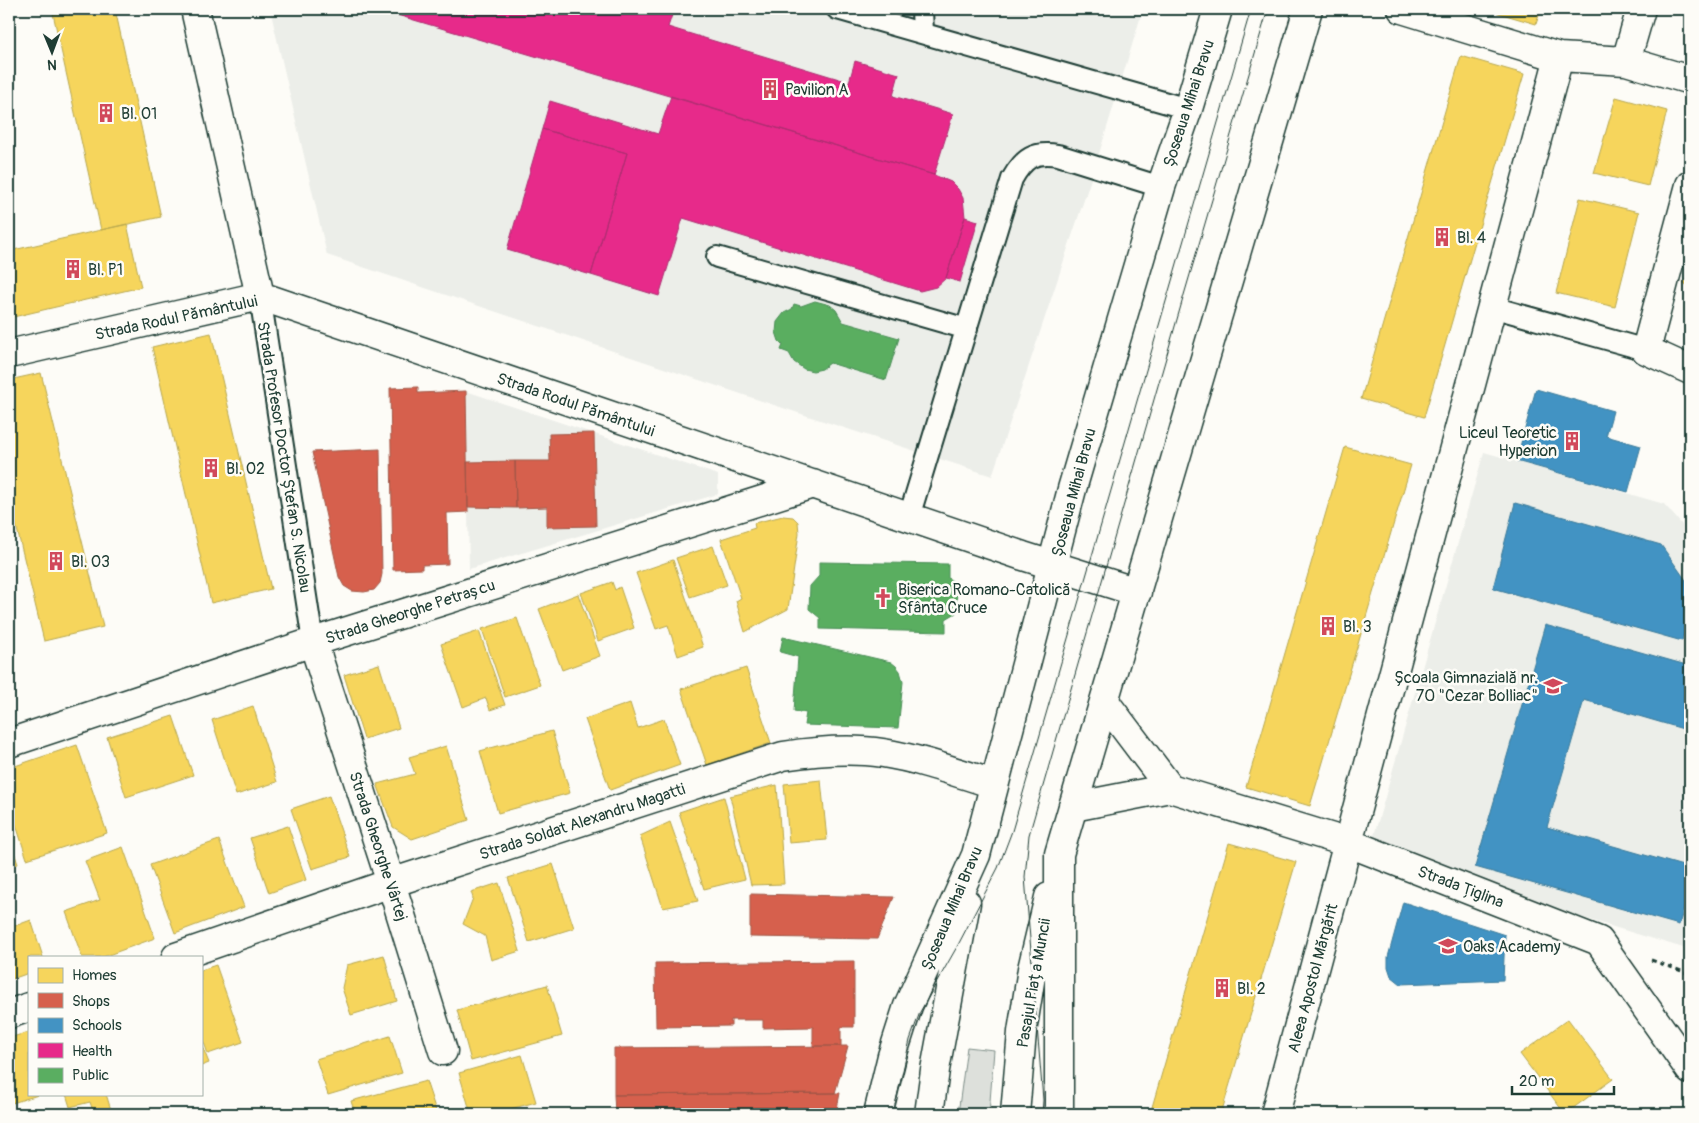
<svg xmlns="http://www.w3.org/2000/svg" width="1699" height="1123" font-family="Pangolin,sans-serif">
<style>
.built{fill:#eceee9}
.green{fill:#dde0db;stroke:#7e8e88}
.homes{fill:#f6d55c;stroke:#b6a750}
.shops{fill:#d6604d;stroke:#9f5646}
.schools{fill:#4393c3;stroke:#387998}
.health{fill:#e7298a;stroke:#ab2f70}
.public{fill:#5aae61;stroke:#488c54}
.lines{fill:none;stroke-linecap:round;stroke-linejoin:round}
.lane-casing{stroke:#1f3d34;stroke-width:24}
.street-casing{stroke:#1f3d34;stroke-width:31}
.primary-casing{stroke:#1f3d34;stroke-width:31}
.path{stroke:#1f3d34;stroke-width:3;stroke-dasharray:5 4;stroke-linecap:butt}
.lane{stroke:#fdfcf7;stroke-width:20}
.street{stroke:#fdfcf7;stroke-width:28}
.primary{stroke:#fdfcf7;stroke-width:28}
.tram{stroke:#1f3d34;stroke-width:1}
.labels{text-anchor:middle;stroke-width:5;stroke-linejoin:round;paint-order:stroke}
.poi-label{font-size:16px;fill:#1f3d34;stroke:#fdfcf7;text-anchor:start}
.street-label{font-size:16px;fill:#1f3d34;stroke:#fdfcf7}
</style>
<rect width="100%" height="100%" fill="#fdfcf7"/>
<filter id="ink" filterUnits="userSpaceOnUse"><feTurbulence type="fractalNoise" baseFrequency=".02" numOctaves="2"/><feDisplacementMap in="SourceGraphic" scale="10" xChannelSelector="R" yChannelSelector="G"/><feConvolveMatrix kernelMatrix="1 2 1 2 8 2 1 2 1" color-interpolation-filters="sRGB"/></filter>
<g filter="url(#ink)">
<path class="built" d="M270,9H1143L1095,167L992,476L777,406L327,255Z
M466,391L718,475V494L469,569Z
M1484,452L1664,504L1690,534V950L1514,897L1373,839Z"/>
<path class="green" d="M967,1047L994,1050L989,1114H958Z"/>
<path class="homes" d="M52,9H115L161,217L101,230Z
M1485,9H1541L1536,24Z
M1461,56L1524,74L1424,417L1361,399Z
M1616,97L1667,111L1648,186L1594,173Z
M1580,198L1639,212L1615,307L1556,293Z
M127,224L141,287L9,318V251Z
M1690,272V288L1684,283Z
M211,333L271,589L211,603L152,347Z
M41,373L103,627L44,641L9,496V380Z
M1345,447L1411,465L1310,806L1246,787Z
M783,516L793,517L798,522L799,533L788,609L745,632L736,601L741,598L721,539L755,528L754,523Z
M713,546L727,585L690,597L676,558Z
M673,560L703,647L678,656L668,625L656,629L636,573Z
M612,582L615,590L620,587L634,628L598,641L581,593Z
M578,594L600,656L562,670L539,609Z
M517,618L540,685L505,697L482,629Z
M479,631L505,705L490,710L486,698L463,707L441,644Z
M379,664L399,728L364,739L344,675Z
M746,668L771,743L707,765L681,689Z
M630,703L638,728L664,719L680,765L610,790L585,719Z
M253,706L277,782L236,795L212,720Z
M173,716L193,775L126,797L107,737Z
M552,731L570,793L498,813L480,751Z
M77,745L107,833L27,859L9,803V768Z
M446,746L469,820L412,839L393,827L377,784L415,774L409,757Z
M821,780L827,840L789,843L784,784Z
M777,785L784,884L751,885L730,796Z
M329,796L350,857L312,869L291,809Z
M724,797L745,879L704,889L679,812Z
M670,822L698,901L663,908L640,836Z
M288,826L306,880L269,893L250,838Z
M9,837L18,864L9,867Z
M219,840L244,907L175,933L150,865Z
M1229,843L1296,862L1221,1114H1150Z
M123,847L155,938L103,957H82L66,912L100,900L85,861Z
M553,864L574,928L529,942L508,878Z
M499,883L520,951L491,960L485,936L463,924L473,898L471,892Z
M31,920L43,957H29V973L9,980V928Z
M384,955L397,1001L351,1015L342,988L347,965Z
M216,965L243,1042L208,1054L201,1034V970Z
M547,985L562,1036L471,1061L457,1010Z
M1568,1019L1613,1079L1565,1114L1520,1054Z
M29,1032V1094L38,1095L9,1104V1038Z
M390,1036L402,1073L328,1095L316,1059Z
M201,1043L209,1063L201,1066Z
M522,1055L536,1102L492,1114H471L459,1073Z
M426,1081L437,1114H355L351,1101Z
M66,1094H106L111,1110L94,1114L90,1102L70,1107Z"/>
<path class="shops" d="M418,387V393L466,391L468,512L447,513L448,564L422,565V569L393,570L390,388Z
M594,433L596,526L547,527V507L516,508L515,461H550L549,434Z
M380,449L382,574L380,583L374,590L364,592L352,591L344,586L339,577L312,452Z
M515,461L516,508L468,507L467,462Z
M750,894L894,897L877,939L750,937Z
M854,961V1027H841V1046H813V1027L763,1028V1020H731V1026L656,1027L655,963Z
M848,1046L835,1093L614,1095V1048Z
M840,1093L836,1114H615L614,1095Z"/>
<path class="schools" d="M1536,389L1613,411L1606,436L1641,446L1628,492L1516,461Z
M1515,503L1661,545L1690,586V611L1682,641L1493,588Z
M1545,625L1690,666V731L1584,700L1547,827L1690,868V887L1679,925L1475,867Z
M1403,902L1505,935L1503,980L1401,984L1391,976L1388,967V957Z"/>
<path class="health" d="M377,9H604L620,14L621,9H674L668,27L849,82L855,61L899,74L893,96L953,114L934,175Z
M671,96L934,175L951,182L958,189L963,198L965,217L946,278L936,287L920,291L683,218L659,296L591,275L627,153L542,129L550,101L658,134Z
M542,129L627,153L591,275L507,250Z
M965,217L978,221L960,282L946,278Z"/>
<path class="public" d="M815,301L830,305L836,310L843,322L899,338L886,380L830,363L822,369L813,371L804,369L794,362L789,353L781,350L783,345L779,341L776,332L777,322L784,313L792,309L794,304L801,306Z
M819,562L948,564V578L957,584L956,613L946,619V632L820,629V618L809,609L810,586L819,576Z
M783,637L891,662L896,666L900,671L903,682L898,728L804,725L806,713L794,711L798,657L780,652Z"/>
<g class="lines">
<g class="lane-casing">
<path id="lane" d="M837,9L1188,109
M922,9L923,33
M717,257L967,329
M260,296L313,642
M1492,307L1646,350
M909,517L1012,179C1024,158 1034,151 1058,155L1161,187"/>
</g>
<g class="street-casing">
<path id="street" d="M195,9L260,296
M1402,9L1559,57L1626,61L1690,80
M1626,61L1641,9
M1690,185L1646,350L1690,370
M9,354L260,296L1023,556L1137,592
M313,642L391,883L443,1051
M1105,702L1170,788
M9,743L313,642L813,484
M1073,807L1170,788L1349,843L1599,941L1690,1070
M176,957L391,883L783,756C816,751 849,748 883,753C921,759 958,773 994,784
M9,1014L29,1007
M1275,1114L1559,57"/>
</g>
<g class="primary-casing">
<path id="primary" d="M878,1114L892,1056L908,1006L976,855L1072,489L1161,187L1188,109L1218,9
M929,1114L935,1070L966,903
M1015,1114L1022,1032L1032,969L1049,897
M1059,1114V854L1308,9"/>
</g>
<path class="path" d="M1651,960L1690,974"/>
<use href="#lane" class="lane"/>
<use href="#street" class="street"/>
<use href="#primary" class="primary"/>
<path class="tram" d="M893,1114L910,1040L920,1012L958,945L998,868L1012,831L1251,9
M1042,1114L1043,1100L1025,877L1029,835L1184,295L1268,9"/>
</g>
</g>
<defs>
<g id="building-bare" transform="scale(1.5)"><path d="M-4-6H4V6H1V3H-1V6H-4ZM-2.5-4.3h1.7v1.8h-1.7ZM.8-4.3h1.7v1.8H.8ZM-2.5-1h1.7V.8h-1.7ZM.8-1h1.7V.8H.8Z" fill="#d1495b" stroke="#fdfcf7" stroke-width="2.5" paint-order="stroke"/></g>
<g id="church-bare" transform="scale(1.5)"><path d="M-1.2-6h2.4v3.5h3.3v2.4h-3.3V6h-2.4V-.1h-3.3v-2.4h3.3Z" fill="#d1495b" stroke="#fdfcf7" stroke-width="2.5" paint-order="stroke"/></g>
<g id="school-bare" transform="scale(1.5)"><path d="M0-5L7-2L0 1L-7-2ZM-4 1L0 2.5L4 1V4Q0 6-4 4Z" fill="#d1495b" stroke="#fdfcf7" stroke-width="2.5" paint-order="stroke"/></g>
</defs>
<g fill-rule="evenodd">
<use href="#building-bare" x="770" y="89"/>
<use href="#building-bare" x="106" y="113"/>
<use href="#building-bare" x="1442" y="237"/>
<use href="#building-bare" x="73" y="269"/>
<use href="#building-bare" x="1572" y="441"/>
<use href="#building-bare" x="211" y="468"/>
<use href="#building-bare" x="56" y="561"/>
<use href="#church-bare" x="883" y="598"/>
<use href="#building-bare" x="1328" y="626"/>
<use href="#school-bare" x="1553" y="686"/>
<use href="#school-bare" x="1448" y="946"/>
<use href="#building-bare" x="1222" y="988"/>
</g>
<g class="labels">
<g class="poi-label">
<text x="785" y="95">Pavilion A</text>
<text x="121" y="119">Bl. O1</text>
<text x="1457" y="243">Bl. 4</text>
<text x="88" y="275">Bl. P1</text>
<text x="1557" y="438" text-anchor="end">Liceul Teoretic<tspan x="1557" dy="18">Hyperion</tspan></text>
<text x="226" y="474">Bl. O2</text>
<text x="71" y="567">Bl. O3</text>
<text x="898" y="595">Biserica Romano-Catolică<tspan x="898" dy="18">Sfânta Cruce</tspan></text>
<text x="1343" y="632">Bl. 3</text>
<text x="1538" y="683" text-anchor="end">Școala Gimnazială nr.<tspan x="1538" dy="18">70 "Cezar Bolliac"</tspan></text>
<text x="1463" y="952">Oaks Academy</text>
<text x="1237" y="994">Bl. 2</text>
</g>
<g class="street-label">
<text transform="translate(1188 103) rotate(-72)" y="6">Șoseaua Mihai Bravu</text>
<text transform="translate(176 317) rotate(-12)" y="6">Strada Rodul Pământului</text>
<text transform="translate(576 404) rotate(19)" y="6">Strada Rodul Pământului</text>
<text transform="translate(285 457) rotate(81)" y="6">Strada Profesor Doctor Ștefan S. Nicolau</text>
<text transform="translate(1073 492) rotate(-75)" y="6">Șoseaua Mihai Bravu</text>
<text transform="translate(410 611) rotate(-18)" y="6">Strada Gheorghe Petrașcu</text>
<text transform="translate(582 821) rotate(-18)" y="6">Strada Soldat Alexandru Magatti</text>
<text transform="translate(379 846) rotate(72)" y="6">Strada Gheorghe Vârtej</text>
<text transform="translate(1461 886) rotate(21)" y="6">Strada Țiglina</text>
<text transform="translate(951 908) rotate(-67)" y="6">Șoseaua Mihai Bravu</text>
<text transform="translate(1312 978) rotate(-75)" y="6">Aleea Apostol Mărgărit</text>
<text transform="translate(1033 983) rotate(-80)" y="6">Pasajul Piața Muncii</text>
</g>
</g>
<rect width="1699" height="1123" fill="none" stroke="#fdfcf7" stroke-width="30"/>
<rect x="15" y="15" width="1669" height="1093" fill="none" stroke="#1f3d34" stroke-width="2" filter="url(#ink)"/>
<rect x="28" y="956" width="175" height="140" fill="#fdfcf7" stroke="#a4b0a9"/>
<rect x="38" y="968" width="25" height="15" fill="#f6d55c" stroke="#a4b0a9"/>
<text x="72" y="980" font-size="15" fill="#1f3d34">Homes</text>
<rect x="38" y="993" width="25" height="15" fill="#d6604d" stroke="#a4b0a9"/>
<text x="72" y="1006" font-size="15" fill="#1f3d34">Shops</text>
<rect x="38" y="1018" width="25" height="15" fill="#4393c3" stroke="#a4b0a9"/>
<text x="72" y="1030" font-size="15" fill="#1f3d34">Schools</text>
<rect x="38" y="1043" width="25" height="15" fill="#e7298a" stroke="#a4b0a9"/>
<text x="72" y="1056" font-size="15" fill="#1f3d34">Health</text>
<rect x="38" y="1068" width="25" height="15" fill="#5aae61" stroke="#a4b0a9"/>
<text x="72" y="1080" font-size="15" fill="#1f3d34">Public</text>
<g transform="translate(52 52) rotate(179)" stroke="#fdfcf7" stroke-width="4" paint-order="stroke">
<path d="M0-4L9 19L0 12L-9 19Z" fill="#1f3d34"/>
<text y="-8" font-size="14" font-weight="bold" text-anchor="middle" fill="#1f3d34">N</text>
</g>
<path d="M1512 1086v8h102v-8" fill="none" stroke="#1f3d34" stroke-width="2.5"/>
<text x="1519" y="1086" font-size="15" fill="#1f3d34" stroke="#fdfcf7" stroke-width="4" paint-order="stroke">20 m</text>
</svg>
